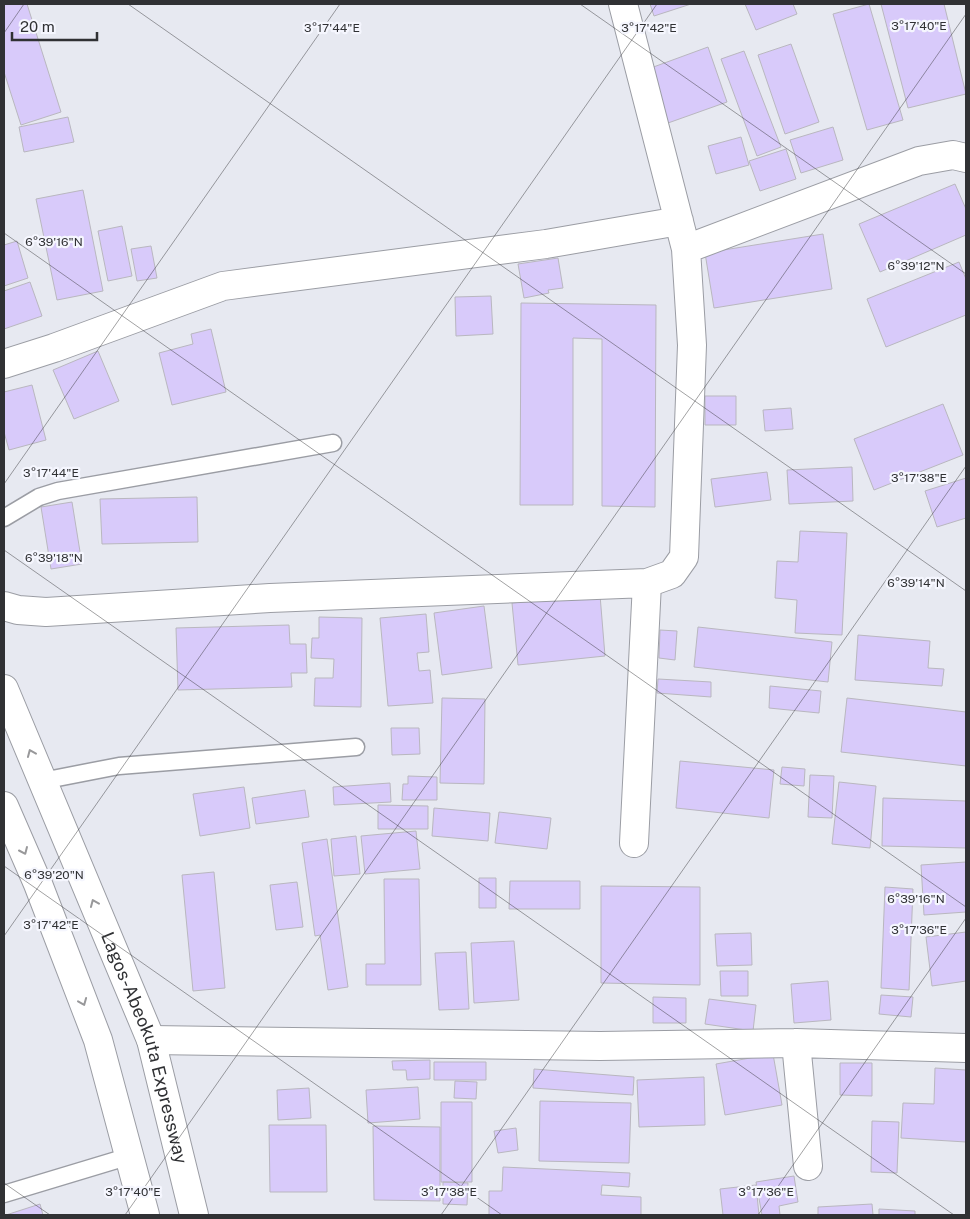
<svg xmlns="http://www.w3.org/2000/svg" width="970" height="1219" font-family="'Public Sans',sans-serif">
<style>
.building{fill:#d8cafa;stroke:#b9b7bf}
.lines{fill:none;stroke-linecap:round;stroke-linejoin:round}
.service-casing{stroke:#9b9da4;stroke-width:19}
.minor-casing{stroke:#9b9da4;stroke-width:30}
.trunk-casing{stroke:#9b9da4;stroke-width:30}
.service{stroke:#fff;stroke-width:16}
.minor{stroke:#fff;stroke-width:28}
.trunk{stroke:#fff;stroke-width:28}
.oneway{stroke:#98989a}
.ticks{fill:none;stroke:#303134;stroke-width:1;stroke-opacity:0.45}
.labels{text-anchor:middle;stroke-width:4.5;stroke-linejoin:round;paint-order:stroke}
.street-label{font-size:18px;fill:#303134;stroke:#f5f6fe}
.ticks-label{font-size:12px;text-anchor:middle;fill:#303134;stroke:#f5f6fe;stroke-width:4.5;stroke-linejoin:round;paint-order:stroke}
</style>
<rect width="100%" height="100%" fill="#e7e9f1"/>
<path class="building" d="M4,4H27L61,112L21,125L4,72Z
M650,4H691L654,16Z
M745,4H793L797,14L756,30Z
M869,4L903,120L867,130L833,14Z
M881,4H944L966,94L908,108Z
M791,44L819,122L785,134L758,55Z
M708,47L727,102L668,123L648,69Z
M744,51L781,147L757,156L721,59Z
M68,117L74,142L24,152L19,127Z
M833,127L843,160L801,173L790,140Z
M741,137L749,165L716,174L708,146Z
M786,149L796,179L760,191L749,161Z
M955,184L966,209V235L880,272L859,224Z
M83,190L103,291L57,300L36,199Z
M122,226L132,276L108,281L98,231Z
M823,234L832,289L714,308L705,253Z
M17,241L28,278L4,286V245Z
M151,246L157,278L137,281L131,249Z
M558,258L563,288L548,290L549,293L524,298L518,264Z
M959,262L966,279V315L886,347L867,299Z
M30,282L42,316L4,329V291Z
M491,296L493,334L456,336L455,297Z
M521,303L656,305L655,507L602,506V339L573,338V505H520Z
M211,329L226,392L172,405L159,353L193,344L191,334Z
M98,351L119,401L74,419L53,370Z
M32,385L46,440L9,450L4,432V392Z
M705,396H736V425H705Z
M943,404L963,455L874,490L854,439Z
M791,408L793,429L765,431L763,410Z
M852,467L853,501L789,504L787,470Z
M767,472L771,500L715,507L711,479Z
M966,478V518L937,527L925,491Z
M197,497L198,542L102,544L100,499Z
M72,502L82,564L51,569L41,507Z
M800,531L847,533L842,635L795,633L797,600L775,598L777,561L798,562Z
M600,595L605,656L518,665L512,603Z
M484,606L492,668L442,675L434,613Z
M426,614L429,652L417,653L419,671L430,670L433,703L388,706L380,618Z
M319,617L362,618L361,707L314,706L315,678H333L334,659L311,658L312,638H319Z
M289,625L290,644H306L307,673H291L292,687L178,690L176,628Z
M698,627L832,642L828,682L694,667Z
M660,630L677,631L675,660L659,658Z
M858,635L930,641L928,668L944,669L942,686L855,680Z
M658,679L711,682V697L657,693Z
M770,686L821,691L819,713L769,708Z
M442,698L485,699L484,784L440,783Z
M847,698L966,712V766L841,752Z
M391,728H419L420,754L392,755Z
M680,761L774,770L769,818L676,808Z
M782,767L805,769L804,786L780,784Z
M810,775L834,776L832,818L808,817Z
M408,776L437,777V800H402L403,784H408Z
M839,782L876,786L870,848L832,844Z
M390,783L391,802L334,805L333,787Z
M244,787L250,828L200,836L193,794Z
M305,790L309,817L256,824L252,798Z
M883,798L966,801V848L882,846Z
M378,805L428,806V829H378Z
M434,808L490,813L488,841L432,836Z
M499,812L551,818L547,849L495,843Z
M416,831L420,869L365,874L361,836Z
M356,836L360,874L334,876L331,839Z
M327,839L348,987L328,990L320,935L315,936L302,843Z
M966,862V912L924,915L921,865Z
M214,872L225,988L193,991L182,875Z
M479,878H496V908H479Z
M384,879H419L421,985H366V964H385Z
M510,881H580V909H509Z
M297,882L303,927L276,930L270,885Z
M601,886L700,887V985L601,983Z
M885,887L913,889L909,990L881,988Z
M966,932V981L932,986L926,937Z
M751,933L752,965L717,966L715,934Z
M514,941L519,1000L474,1003L471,943Z
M466,952L469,1009L439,1010L435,953Z
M720,971H748V996H721Z
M828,981L831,1020L794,1023L791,984Z
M881,995L913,997L911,1017L879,1014Z
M653,997L686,998V1023H653Z
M709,999L756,1005L753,1031L705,1024Z
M773,1054L782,1105L725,1115L716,1064Z
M430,1060V1079L407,1080L406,1070H393L392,1061Z
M434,1062H486V1080H434Z
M840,1063H872V1096L840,1095Z
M935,1068L966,1070V1142L901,1138L903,1103L934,1104Z
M534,1069L634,1077L633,1095L533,1088Z
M704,1077L705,1125L639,1127L637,1080Z
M455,1081L477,1082L476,1099L454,1098Z
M418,1087L420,1119L368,1123L366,1090Z
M309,1088L311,1118L278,1120L277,1090Z
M540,1101L631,1103L629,1163L539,1161Z
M441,1102H472V1182H441Z
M872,1121L899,1122L897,1173L871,1172Z
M269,1125H326L327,1192H270Z
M373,1126L440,1127V1201L374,1200Z
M516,1128L518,1150L498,1153L494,1131Z
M503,1167L630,1173L629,1187L602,1185L601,1195L641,1197V1215H489V1191H502Z
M794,1176L798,1202L779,1206L780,1215H762L756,1182Z
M443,1182L468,1183L467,1205L443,1204Z
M756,1185L759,1215H723L720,1189Z
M40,1204L43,1215H6Z
M872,1204L873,1215H818V1207Z
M879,1209L915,1211V1215H879Z"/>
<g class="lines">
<g class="service-casing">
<path id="service" d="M4,518L39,497L58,491L333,443
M42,781L119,766L356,747
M4,1194L130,1156"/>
</g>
<g class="minor-casing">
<path id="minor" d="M686,249L919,161L953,155L966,158
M4,364L54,348L223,286L546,244L679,221
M4,606L18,610L46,612L270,598L647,583L672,574L684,557L692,345L686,249L623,4
M634,843L647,583
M151,1040L600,1046L796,1043L966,1048
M796,1043L808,1166"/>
</g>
<g class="trunk-casing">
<g id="trunk">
<path id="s1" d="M4,689L151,1040L194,1215"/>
<path d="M4,806L38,884L98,1040L145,1215"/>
</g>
</g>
<use href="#service" class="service"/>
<use href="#minor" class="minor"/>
<use href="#trunk" class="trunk"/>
</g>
<defs><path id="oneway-chevron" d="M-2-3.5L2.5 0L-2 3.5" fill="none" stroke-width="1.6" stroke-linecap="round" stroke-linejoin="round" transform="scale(1.25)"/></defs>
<g class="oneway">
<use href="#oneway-chevron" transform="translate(31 753) rotate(-113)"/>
<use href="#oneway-chevron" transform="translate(24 851) rotate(66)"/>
<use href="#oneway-chevron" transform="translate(94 903) rotate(-113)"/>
<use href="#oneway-chevron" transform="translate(83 1002) rotate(68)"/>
</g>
<path class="ticks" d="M128,4L966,591M580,4L966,274M4,33L24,4M4,233L966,907M4,484L340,4M4,550L954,1215M4,866L502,1215M4,936L657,4M4,1183L50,1215M125,1215L966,14M441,1215L966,466M758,1215L966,918"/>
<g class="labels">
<g class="street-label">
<text dy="6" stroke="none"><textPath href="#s1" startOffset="386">Lagos-Abeokuta Expressway</textPath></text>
</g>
</g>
<g class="ticks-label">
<text x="919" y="30">3°17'40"E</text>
<text x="332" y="32">3°17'44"E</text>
<text x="649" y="32">3°17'42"E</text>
<text x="54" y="246">6°39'16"N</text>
<text x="916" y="270">6°39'12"N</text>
<text x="51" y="477">3°17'44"E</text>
<text x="919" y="482">3°17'38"E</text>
<text x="54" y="562">6°39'18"N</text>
<text x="916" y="587">6°39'14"N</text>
<text x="54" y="879">6°39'20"N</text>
<text x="916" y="903">6°39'16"N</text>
<text x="51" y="929">3°17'42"E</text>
<text x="919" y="934">3°17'36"E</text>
<text x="133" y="1196">3°17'40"E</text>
<text x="449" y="1196">3°17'38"E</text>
<text x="766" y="1196">3°17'36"E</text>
</g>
<rect width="970" height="1219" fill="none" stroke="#303134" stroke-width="10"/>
<path d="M12 32v8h85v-8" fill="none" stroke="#303134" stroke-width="2.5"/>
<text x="20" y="32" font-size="15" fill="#303134" stroke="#f5f6fe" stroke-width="4" paint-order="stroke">20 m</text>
</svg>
